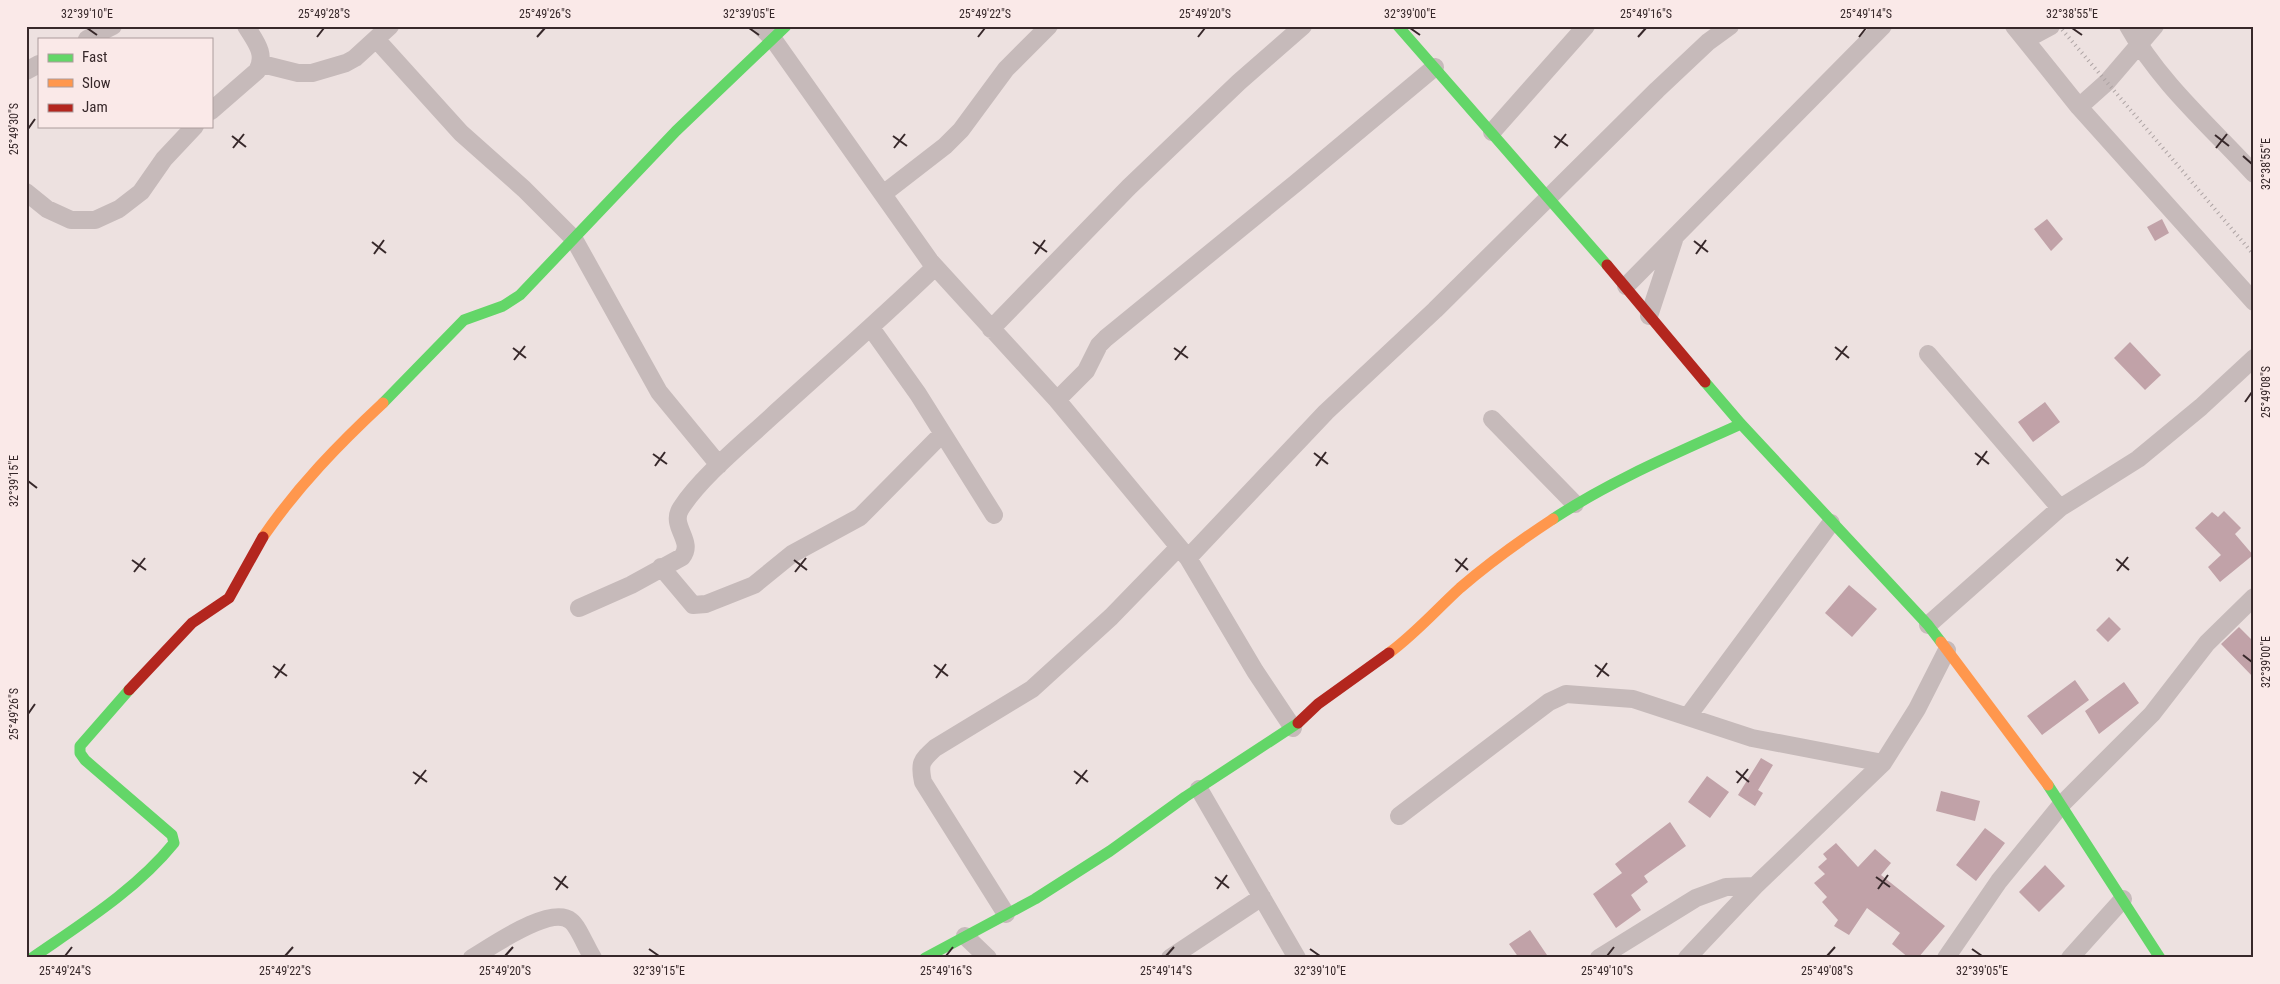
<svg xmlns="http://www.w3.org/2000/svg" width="2280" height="984" font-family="'Roboto Condensed',sans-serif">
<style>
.building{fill:#c1a2a8}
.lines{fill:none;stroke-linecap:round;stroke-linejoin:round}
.street{stroke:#c6baba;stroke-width:18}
.fast{stroke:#63d668;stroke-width:11}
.slow{stroke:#ff974d;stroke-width:11}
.jam{stroke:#b3261e;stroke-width:11}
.rail{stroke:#aea4a4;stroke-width:4;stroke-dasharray:1 4;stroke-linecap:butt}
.ticks{fill:none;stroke:#37282a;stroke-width:2}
.neatline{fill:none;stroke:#37282a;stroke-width:2}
.ticks-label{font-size:12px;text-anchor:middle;fill:#37282a}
</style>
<rect width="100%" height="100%" fill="#ede1e0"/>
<path class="building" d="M2047,219L2063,239L2051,251L2034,229Z
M2162,219L2169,233L2155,241L2147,227Z
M2130,342L2161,375L2145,390L2114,358Z
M2045,402L2060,422L2033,442L2018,422Z
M2224,511L2241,528L2235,534L2253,555L2220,582L2208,567L2221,555L2195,528L2212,512L2218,517Z
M1849,585L1877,609L1852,637L1825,613Z
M2109,617L2121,629L2108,642L2096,630Z
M2239,627L2254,642V678L2221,644Z
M2075,680L2089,700L2042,735L2027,716Z
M2124,682L2139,703L2099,734L2085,711Z
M1761,758L1773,765L1758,790L1763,793L1755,806L1738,795Z
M1707,776L1729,792L1710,818L1688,802Z
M1941,791L1980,801L1975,821L1936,811Z
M1670,822L1686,846L1644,876L1648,882L1631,895L1641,910L1616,928L1593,894L1622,873L1615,864Z
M1985,828L2005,843L1976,881L1956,865Z
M1836,843L1858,867L1875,849L1891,863L1881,875L1945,926L1918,958H1909L1892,944L1900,933L1867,908L1849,935L1834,926L1838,920L1822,902L1827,897L1814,883L1825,874L1818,867L1827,859L1823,854Z
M2045,865L2065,886L2039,912L2019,892Z
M1530,930L1549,958H1519L1509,944Z"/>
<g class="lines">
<path class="street" d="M760,26L773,39L930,261L1057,400L1188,558L1255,671L1293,728
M2014,26L2079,107L2254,302
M2128,26C2159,82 2211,127 2254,174
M87,39L113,26
M376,39L461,133L524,189L574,239L659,392L719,465
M2025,40L2051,26
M262,64L298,73H312L346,63L355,58L390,26
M26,71L39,64
M2079,107L2107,82L2155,26
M211,111L257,71C267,54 255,41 246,26
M1492,132L1586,26
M26,192L47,209L71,220H95L119,209L141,192L164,159L195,126
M883,194L945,146L961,130L1006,69L1049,26
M1626,286L1883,26
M1649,316L1674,240
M871,328L918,394L994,515
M991,329L1129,187L1239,82L1303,26
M1928,354L2060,508
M1057,400L1086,371L1099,345L1106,338L1296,183L1435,67
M1492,419L1575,504
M1188,558L1326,412L1435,310L1657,90L1708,42L1730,26
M661,567L693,605L706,604L754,585L792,554L860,517L942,434
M579,608L631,585L682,557C695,541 669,526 681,508C701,477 744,442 772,416C826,367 882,318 935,267
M1928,625L2060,508L2138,459L2201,407L2254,358
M1688,716L1831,523
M1199,789L1297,958
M1399,816L1549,702L1566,694L1633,699L1752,738L1883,763
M1006,914L923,782C919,763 921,761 935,748L1032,689L1111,617L1178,548
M965,936L988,958
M472,958C491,947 551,904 571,921C578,926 587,949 593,958
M1170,958L1262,897
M1599,958L1696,898L1726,887L1755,886
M1687,958L1755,886L1883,763L1917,709L1947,650
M1946,958L1999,881L2062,804L2152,714L2207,643L2254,597
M2070,958L2123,899"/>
<path class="fast" d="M1398,26L1607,265
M1705,382L1741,424L1928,625L1941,642
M383,403L464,320L503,306L520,295L676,131L786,26
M1553,519C1612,480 1677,453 1741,424
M2048,785L2160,958
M32,958C81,924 136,890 174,843L172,835L85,760L80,753V746L129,690
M925,958L1035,899L1110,851L1185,797L1298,723"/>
<path class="slow" d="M263,537C298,486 339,444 383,403
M1941,642L2048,785
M1389,653C1415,634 1436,610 1460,588C1489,563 1521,540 1553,519"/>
<path class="jam" d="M1607,265L1705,382
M129,690L192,623L229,598L263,537
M1298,723L1318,704L1389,653"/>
<path class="rail" d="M2059,26L2254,255"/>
</g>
<path class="ticks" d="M87,28L97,35M749,28L759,35M1410,28L1420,35M2072,28L2082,35M317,37L324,28M537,37L545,28M978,37L985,28M1198,37L1205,28M1638,37L1646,28M1859,37L1866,28M28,129L35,119M2215,135L2229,146M232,136L246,147M893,136L907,146M1554,136L1568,146M233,148L244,134M894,148L905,134M1555,148L1566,134M2216,148L2227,134M2243,156L2252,164M1694,241L1708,252M372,242L386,253M1033,242L1047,252M374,254L384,240M1035,254L1045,240M1696,254L1706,240M1835,347L1849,358M513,348L526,358M1174,348L1188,358M514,360L525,346M1175,360L1186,346M1836,360L1847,346M2245,402L2252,392M1314,453L1328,464M1975,453L1989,464M653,454L667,464M1977,465L1987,451M655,466L665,452M1316,466L1326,452M28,481L37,488M1455,559L1468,570M2116,559L2129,570M132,560L146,570M794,560L807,570M2117,571L2128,557M134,572L145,558M795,572L806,558M1456,572L1467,558M2243,655L2252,662M934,665L948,676M1595,665L1609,676M273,666L287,676M1597,677L1607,663M275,678L285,664M936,678L946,664M28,714L35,704M1074,771L1088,782M1736,771L1749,782M413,772L427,782M1737,783L1748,769M415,784L426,770M1076,784L1087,770M554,877L568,888M1215,877L1229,888M1876,877L1890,887M1217,889L1227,875M1878,889L1888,875M556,890L566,876M649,949L659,956M1310,949L1320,956M1972,949L1982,956M65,956L72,947M285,956L293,947M505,956L513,947M946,956L953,947M1166,956L1174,947M1607,956L1614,947M1827,956L1835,947"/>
<rect width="2280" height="984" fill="none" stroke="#fae9e8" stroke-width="55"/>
<rect x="38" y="38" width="175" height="90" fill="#fae9e8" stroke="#ac9c9c"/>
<rect x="48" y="54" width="25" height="8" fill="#63d668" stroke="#ac9c9c"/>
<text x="82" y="62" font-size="15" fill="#37282a">Fast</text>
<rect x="48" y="79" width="25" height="8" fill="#ff974d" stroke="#ac9c9c"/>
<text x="82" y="88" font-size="15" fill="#37282a">Slow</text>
<rect x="48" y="104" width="25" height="8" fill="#b3261e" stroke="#ac9c9c"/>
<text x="82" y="112" font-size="15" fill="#37282a">Jam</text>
<rect x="28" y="28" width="2224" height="928" class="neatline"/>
<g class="ticks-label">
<text x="87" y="18">32°39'10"E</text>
<text x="324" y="18">25°49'28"S</text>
<text x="545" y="18">25°49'26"S</text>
<text x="749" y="18">32°39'05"E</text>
<text x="985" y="18">25°49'22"S</text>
<text x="1205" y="18">25°49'20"S</text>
<text x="1410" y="18">32°39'00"E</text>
<text x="1646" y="18">25°49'16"S</text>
<text x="1866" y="18">25°49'14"S</text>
<text x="2072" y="18">32°38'55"E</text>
<text transform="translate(14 129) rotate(-90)" y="4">25°49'30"S</text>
<text transform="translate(2266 164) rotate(-90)" y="4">32°38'55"E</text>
<text transform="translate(2266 392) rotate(-90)" y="4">25°49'08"S</text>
<text transform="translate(14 481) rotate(-90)" y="4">32°39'15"E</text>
<text transform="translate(2266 662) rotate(-90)" y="4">32°39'00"E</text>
<text transform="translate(14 714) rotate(-90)" y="4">25°49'26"S</text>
<text x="65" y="975">25°49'24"S</text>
<text x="285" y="975">25°49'22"S</text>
<text x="505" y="975">25°49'20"S</text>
<text x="659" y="975">32°39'15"E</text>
<text x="946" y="975">25°49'16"S</text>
<text x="1166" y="975">25°49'14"S</text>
<text x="1320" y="975">32°39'10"E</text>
<text x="1607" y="975">25°49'10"S</text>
<text x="1827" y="975">25°49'08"S</text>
<text x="1982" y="975">32°39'05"E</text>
</g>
</svg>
